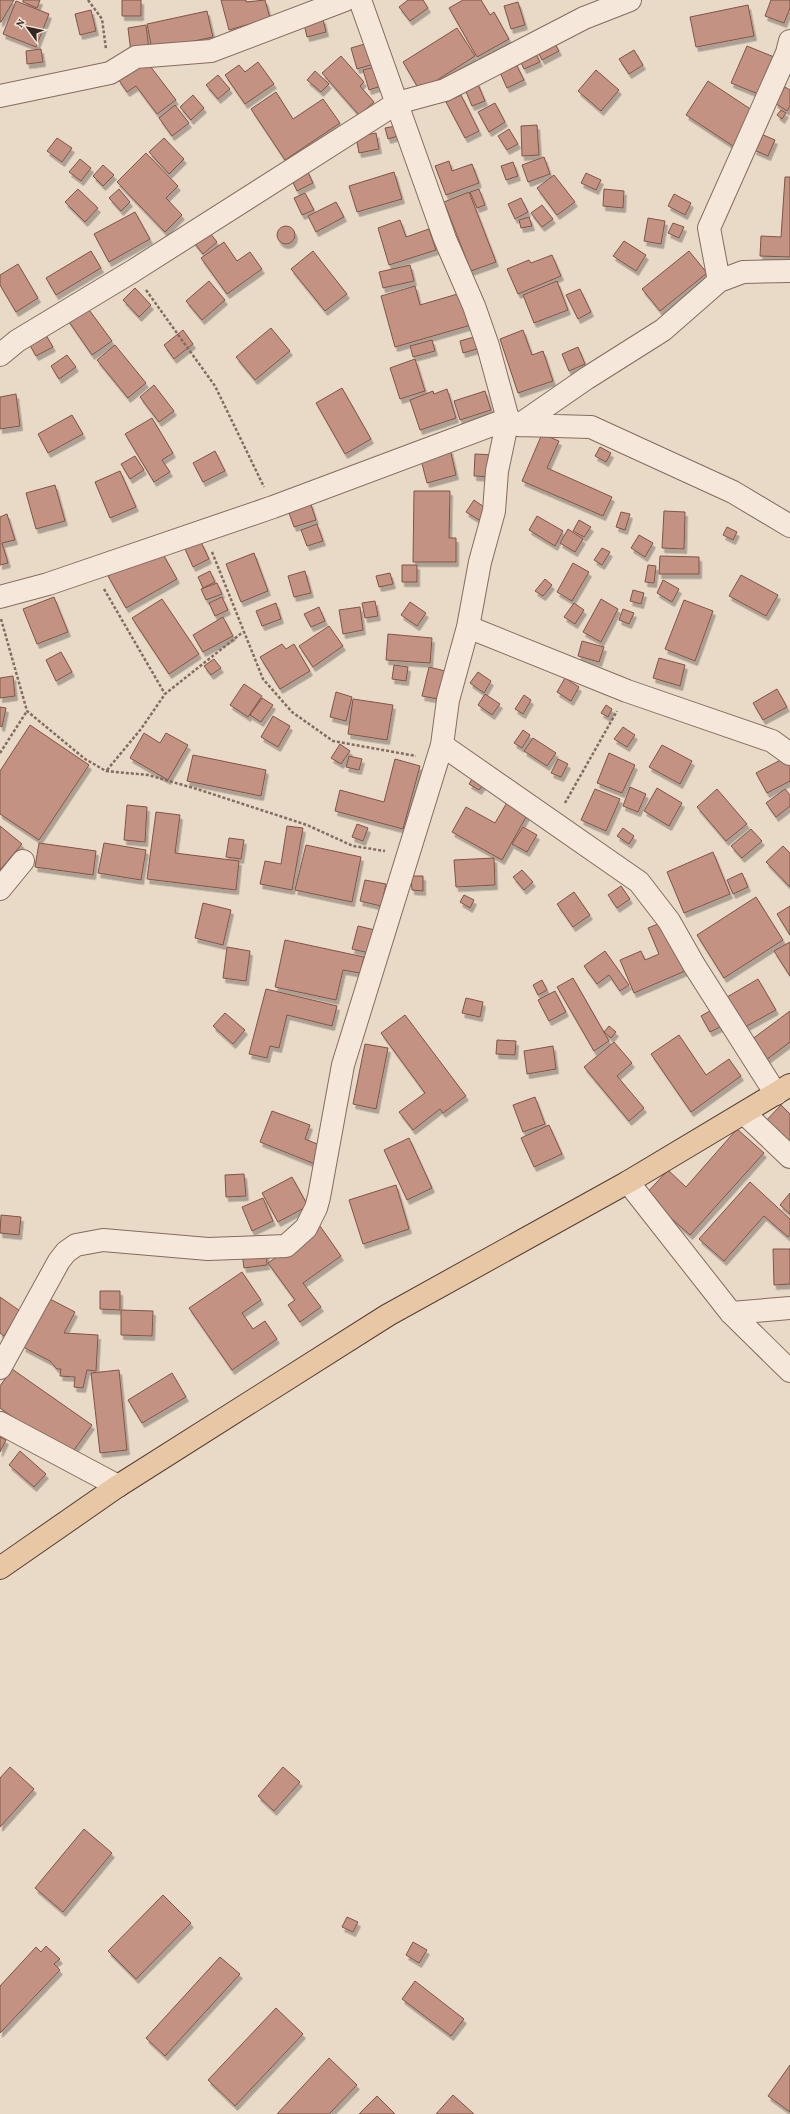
<svg xmlns="http://www.w3.org/2000/svg" width="790" height="2114" font-family="'Crimson Pro',serif">
<style>
.building{fill:#c39282;stroke:#805447;filter:url(#shadow)}
.lines{fill:none;stroke-linecap:round;stroke-linejoin:round}
.minor-casing{stroke:#836c5f;stroke-width:24}
.major-casing{stroke:#523c32;stroke-width:24}
.path{stroke:#836c5f;stroke-width:2.5;stroke-dasharray:3 2;stroke-linecap:butt}
.minor{stroke:#f5e8da;stroke-width:22}
.major{stroke:#e8c8a4;stroke-width:22}
</style>
<defs>
<filter id="shadow"><feDropShadow dx="2.5" dy="4.5" stdDeviation="0" flood-color="#0004"/></filter>
</defs>
<rect width="100%" height="100%" fill="#e9dac8"/>
<path class="building" d="M0,0H14L1,22H0Z
M23,0H40L37,8L23,2Z
M122,0H141V16H122Z
M221,0H246V2L265,0L270,18L229,30Z
M408,0H423L428,8L410,21L399,7Z
M463,0H481L490,15L494,12L509,39L477,57L449,8Z
M771,0H790V8L784,23L765,16Z
M16,1L49,14L36,47L3,34Z
M518,2L525,25L511,29L504,6Z
M748,5L754,36L696,47L690,17Z
M91,10L96,31L80,35L75,14Z
M207,11L213,37L152,50L147,24Z
M323,19L326,32L307,37L304,24Z
M146,25L149,50L131,53L128,28Z
M457,28L475,56L420,91L403,62Z
M551,37L559,51L542,60L535,46Z
M368,43L374,64L357,69L351,48Z
M747,46L779,59L763,96L731,83Z
M533,48L540,62L524,69L518,56Z
M41,49L43,62L27,64L26,51Z
M634,50L643,65L629,74L619,59Z
M341,56L364,82L360,86L374,102L359,115L322,73Z
M514,60L524,80L507,88L498,68Z
M147,62L176,100L157,114L136,86L127,92L118,79Z
M258,62L274,84L245,104L225,75L239,65L245,72Z
M379,66L384,85L369,90L363,70Z
M596,70L619,90L601,111L578,91Z
M315,71L329,84L321,92L307,80Z
M218,75L230,89L218,99L206,85Z
M708,81L758,114L736,148L686,115Z
M477,82L485,101L472,106L464,87Z
M785,87L790,90V106L787,111L775,103Z
M276,92L293,119L323,99L340,123L285,160L251,109Z
M193,95L204,108L191,120L180,107Z
M461,95L479,131L465,138L446,102Z
M495,103L505,122L489,132L478,112Z
M175,105L189,123L172,136L159,118Z
M781,110L786,113L782,119L777,115Z
M537,125L539,155L522,156L521,126Z
M396,126L398,136L388,139L385,128Z
M509,129L518,144L507,150L498,136Z
M376,133L379,149L359,153L356,137Z
M761,134L775,140L768,156L754,150Z
M57,138L72,148L62,162L47,151Z
M164,138L184,159L169,174L149,152Z
M146,153L178,186L166,198L182,215L165,232L117,182Z
M544,157L550,174L528,182L522,165Z
M80,159L91,168L81,181L69,172Z
M449,161L452,171L472,164L479,183L446,195L435,166Z
M513,162L518,176L506,180L501,166Z
M103,165L114,175L103,186L93,176Z
M305,166L313,183L297,191L289,174Z
M394,172L402,199L357,212L349,186Z
M586,173L601,180L596,190L581,183Z
M554,175L575,202L557,215L537,188Z
M785,177H790V257L760,256L761,236L781,237Z
M78,189L98,208L85,222L65,202Z
M119,189L130,202L121,211L109,198Z
M479,189L485,205L477,208L470,192Z
M604,189L624,191L623,208L603,206Z
M469,192L496,262L471,271L444,202Z
M305,193L314,210L302,215L294,198Z
M674,194L691,203L685,215L668,206Z
M521,198L528,212L515,219L508,204Z
M336,202L344,217L316,232L308,216Z
M542,205L553,219L542,227L531,213Z
M135,212L150,239L109,262L94,234Z
M529,217L532,226L521,228L519,220Z
M648,218L665,221L661,244L644,241Z
M400,220L406,237L429,229L436,250L389,265L378,228Z
M673,223L684,227L679,238L668,233Z
M277 235a9 9 0 1 1 18 0a9 9 0 1 1-18 0Z
M206,228L217,242L203,254L192,240Z
M624,241L646,255L636,271L613,256Z
M224,242L237,261L250,252L262,269L227,294L201,258Z
M91,251L101,268L56,295L46,278Z
M313,251L347,294L325,311L291,269Z
M689,251L707,273L660,311L642,289Z
M552,255L561,276L518,294L507,269L529,260L531,263Z
M18,264L38,298L16,312L0,285V275Z
M410,265L414,281L383,288L379,272Z
M209,281L225,300L202,320L186,301Z
M557,281L568,310L534,323L523,295Z
M415,286L420,305L461,293L471,325L395,347L381,296Z
M135,288L151,305L139,317L123,300Z
M580,289L591,312L578,319L566,295Z
M84,303L112,341L92,355L65,316Z
M271,328L290,351L255,380L236,357Z
M43,330L53,347L36,356L27,340Z
M183,330L193,344L174,359L164,345Z
M523,330L532,355L543,351L553,381L518,393L500,339Z
M474,337L477,349L463,353L460,341Z
M432,340L435,351L413,357L410,346Z
M115,345L146,383L128,398L97,360Z
M578,347L585,364L569,371L562,354Z
M67,355L76,367L59,379L51,366Z
M415,359L425,391L400,399L390,368Z
M154,385L174,411L159,422L140,397Z
M342,388L371,439L345,454L316,403Z
M447,389L456,418L420,430L410,400L433,391L434,394Z
M485,391L491,410L460,420L454,401Z
M16,394L20,426L0,429V397Z
M72,415L83,434L48,453L38,434Z
M152,418L173,453L162,460L170,472L154,482L125,434Z
M542,434L559,441L547,468L612,497L603,516L522,481Z
M600,447L611,453L606,462L595,456Z
M450,449L456,475L427,483L420,456Z
M215,451L225,471L203,482L193,463Z
M475,454L495,455L494,477L474,476Z
M135,456L144,470L130,479L121,464Z
M120,471L136,507L110,518L95,482Z
M55,485L65,521L36,529L26,493Z
M414,491H450L449,538H456V562H413Z
M474,500L487,509L479,520L466,512Z
M310,502L316,520L294,527L288,510Z
M664,511L685,512L684,549L662,548Z
M621,512L630,514L625,530L616,527Z
M7,514L15,540L2,543L8,563L0,565V517Z
M537,516L563,531L555,546L529,530Z
M579,520L591,527L584,537L573,531Z
M317,524L323,541L307,546L301,530Z
M727,527L737,532L733,540L723,535Z
M568,529L583,539L575,552L560,543Z
M639,535L653,543L645,557L631,548Z
M201,542L209,559L193,567L185,549Z
M159,547L177,579L126,608L108,576Z
M602,548L610,552L602,565L594,560Z
M254,553L268,591L241,602L226,564Z
M660,556L699,557V574H659Z
M573,563L589,572L572,601L557,592Z
M402,565H417V582H402Z
M648,565L656,566L654,583L645,582Z
M210,571L215,582L203,588L198,577Z
M305,571L311,593L294,597L288,576Z
M390,573L393,584L379,587L376,576Z
M741,575L778,595L766,616L729,596Z
M545,579L552,585L543,596L535,591Z
M663,580L679,589L672,602L657,593Z
M217,583L222,594L206,600L201,589Z
M633,590L644,593L641,604L630,601Z
M54,597L68,632L37,644L23,609Z
M222,597L228,610L215,616L209,603Z
M162,599L199,654L169,674L132,618Z
M601,599L618,609L601,642L583,632Z
M684,600L713,611L695,661L665,649Z
M375,601L378,616L365,618L362,603Z
M410,602L426,613L417,626L401,615Z
M276,603L281,619L262,626L256,611Z
M574,603L584,610L575,624L564,617Z
M319,607L325,621L311,627L304,614Z
M360,607L363,630L343,634L339,610Z
M623,609L634,613L629,624L619,620Z
M223,617L233,636L203,652L193,635Z
M329,626L343,646L313,667L299,646Z
M388,634L432,638L430,663L386,660Z
M582,641L604,647L599,662L578,656Z
M282,644L286,649L294,644L310,671L280,689L260,657Z
M61,652L72,672L56,681L46,660Z
M659,658L685,665L680,686L653,678Z
M214,659L221,668L211,675L204,666Z
M394,665L408,667L406,681L392,679Z
M429,667L445,671L438,699L422,696Z
M478,672L491,681L484,693L470,683Z
M13,676L15,696L0,698V678Z
M565,678L579,687L571,701L557,692Z
M244,684L262,696L248,717L230,705Z
M777,689L787,707L763,720L753,703Z
M336,692L352,697L346,721L330,717Z
M485,694L500,704L492,715L478,705Z
M524,695L531,700L523,714L515,709Z
M262,698L273,705L261,722L250,715Z
M353,699L393,705L387,740L348,734Z
M606,705L612,709L608,717L601,713Z
M0,707L6,708L2,727L0,726Z
M273,716L290,726L278,747L261,737Z
M30,725L89,765L39,840L0,814V771Z
M623,727L635,735L627,747L614,739Z
M523,730L530,735L522,748L514,743Z
M144,733L160,743L166,733L188,745L168,780L130,758Z
M533,738L556,753L547,766L524,751Z
M340,744L350,751L341,764L331,758Z
M662,745L692,761L680,784L649,767Z
M609,753L635,765L622,793L597,783Z
M193,755L266,770L261,796L187,781Z
M790,755V781L767,793L756,773Z
M349,756L362,759L359,770L346,767Z
M395,759L420,766L403,829L335,811L340,790L384,802Z
M558,759L568,764L561,777L551,773Z
M472,779L483,785L479,790L469,784Z
M630,787L646,794L638,812L623,806Z
M657,788L682,803L669,826L644,811Z
M595,789L620,799L606,831L581,820Z
M717,789L747,824L726,841L697,807Z
M785,789L790,795V806L776,817L766,803Z
M509,799L530,810L502,860L452,832L466,807L495,823Z
M127,805L147,807L145,842L124,840Z
M156,812L180,815L175,853L239,861L236,890L147,879Z
M357,824L368,828L363,841L352,837Z
M0,826L22,844L0,870Z
M287,826L303,828L292,890L260,884L265,861L281,864Z
M523,827L537,835L527,852L512,844Z
M623,828L634,836L629,844L617,836Z
M751,829L762,841L742,858L731,846Z
M229,838L244,840L241,859L226,857Z
M39,843L96,851L93,875L35,867Z
M104,843L146,850L141,880L98,873Z
M306,845L361,857L352,902L295,890Z
M783,846L790,853V887L766,862Z
M713,852L730,894L684,913L667,872Z
M494,858L495,885L456,887L454,860Z
M522,870L533,882L524,890L513,877Z
M742,873L748,887L733,894L727,880Z
M411,876H423V891L412,890Z
M365,880L386,884L381,906L360,901Z
M621,886L630,899L617,908L608,895Z
M574,892L590,915L573,927L557,904Z
M464,895L474,900L470,908L460,902Z
M756,897L783,940L724,978L697,935Z
M203,903L231,910L223,945L195,938Z
M790,906V935L777,914Z
M663,922L685,971L634,993L620,960L641,951L645,960L659,954L648,928Z
M358,926L375,930L369,953L352,949Z
M285,940L364,957L360,973L343,970L336,1000L275,987Z
M790,942V976L774,951Z
M227,947L250,951L246,981L223,978Z
M605,951L629,985L620,991L609,975L597,984L584,966Z
M573,978L609,1041L594,1051L557,987Z
M758,979L776,1010L745,1027L727,997Z
M542,980L547,990L538,995L533,985Z
M266,989L337,1006L332,1026L287,1015L279,1048L270,1046L267,1058L249,1054Z
M555,991L566,1012L549,1021L538,1000Z
M466,998L483,1002L480,1017L462,1013Z
M715,1008L724,1025L710,1032L701,1016Z
M790,1011V1042L766,1060L751,1040Z
M225,1013L245,1030L233,1044L213,1026Z
M405,1015L466,1096L443,1113L440,1109L413,1130L399,1112L425,1093L381,1033Z
M609,1026L616,1032L611,1038L604,1032Z
M679,1035L706,1075L729,1059L741,1076L691,1112L651,1054Z
M497,1040L516,1041L515,1055L496,1054Z
M614,1042L632,1063L617,1076L644,1108L629,1121L584,1067Z
M365,1044L388,1048L376,1109L353,1104Z
M553,1046L556,1069L527,1074L524,1051Z
M535,1097L545,1124L523,1132L513,1105Z
M781,1105L790,1114V1152L762,1125Z
M272,1111L310,1125L305,1139L322,1146L315,1164L260,1142Z
M549,1125L562,1154L534,1167L521,1138Z
M737,1129L764,1153L690,1235L645,1195L668,1170L686,1187Z
M409,1138L432,1188L407,1200L384,1150Z
M244,1174L246,1196L226,1197L225,1175Z
M292,1177L308,1206L278,1222L262,1193Z
M750,1182L790,1219V1234L788,1237L764,1216L724,1261L699,1239Z
M396,1185L409,1229L363,1244L349,1200Z
M790,1193V1214L780,1205Z
M263,1198L273,1221L252,1231L242,1207Z
M1,1215L21,1217L19,1235L0,1233Z
M320,1226L341,1256L303,1283L321,1307L300,1322L288,1305L295,1300L268,1263Z
M773,1249H790V1284L774,1285Z
M266,1250L267,1265L244,1268L242,1253Z
M242,1272L261,1300L242,1313L253,1329L265,1321L277,1339L232,1370L189,1308Z
M100,1291H120V1310L100,1309Z
M0,1297L20,1311L4,1336L0,1333Z
M48,1298L75,1312L64,1333L98,1335L96,1371L87,1370L83,1388L74,1387L75,1377L60,1376L61,1369H57L50,1361L23,1347Z
M121,1310L153,1311L152,1336L121,1335Z
M12,1369L92,1425L69,1457L0,1408V1386Z
M119,1370L127,1450L100,1453L91,1373Z
M172,1373L186,1397L142,1423L128,1400Z
M0,1437L6,1440L0,1452Z
M20,1451L46,1474L34,1487L9,1465Z
M10,1767L34,1789L0,1827V1778Z
M283,1767L300,1782L274,1811L258,1796Z
M84,1829L112,1853L63,1912L35,1888Z
M163,1895L191,1923L136,1979L108,1951Z
M347,1917L358,1922L353,1932L342,1927Z
M413,1942L427,1950L419,1963L406,1955Z
M46,1946L60,1959L54,1964L60,1970L0,2033V1986L36,1947L41,1952Z
M220,1957L240,1974L165,2056L146,2038Z
M415,1981L464,2019L451,2036L402,1999Z
M276,2008L303,2034L235,2106L208,2080Z
M329,2058L357,2085L329,2114H277Z
M790,2065V2112L768,2096Z
M453,2095L474,2114H436Z
M377,2096L395,2114H359Z"/>
<g class="lines">
<g class="minor-casing">
<path id="minor" d="M0,96L110,73L136,57L211,51L345,0
M719,281L709,228L787,53L790,41
M0,355L17,341L133,271L397,103L445,90L584,18L630,0
M519,425L591,427L733,492L790,526
M0,597L48,584L273,507L508,419L488,346L474,306L445,239L360,0
M468,627L627,691L772,741L790,754
M442,745L639,882L669,921L694,965L776,1094
M0,889L23,861
M744,1113L790,1157
M628,1182L731,1313L790,1371
M731,1313L790,1308
M0,1368L59,1261L66,1252L76,1245L103,1240L208,1249L286,1246L306,1228L316,1208L319,1197L343,1065L442,745L448,700L468,627L480,562L494,511L497,471L508,419L519,425L587,378L663,330L719,281L743,272L790,271
M0,1423L118,1486"/>
</g>
<g class="major-casing">
<path id="major" d="M0,1568L118,1486L388,1315L628,1182L790,1085"/>
</g>
<path class="path" d="M88,0L102,19L106,49
M146,290L215,386L264,487
M212,552L263,679L292,712L333,741L416,756
M104,589L165,694
M1,619L27,711L85,759L106,771L148,775L197,789L307,825L353,846L385,851
M0,753L27,711
M107,770L141,729L165,694L243,632
M565,803L617,711"/>
<use href="#minor" class="minor"/>
<use href="#major" class="major"/>
</g>
<g transform="translate(28 28) rotate(303)" stroke="#f2e5d6" stroke-width="3" paint-order="stroke">
<path d="M0-3L7 15L0 10L-7 15Z" fill="#352721"/>
<text y="-6" font-size="11" font-weight="bold" text-anchor="middle" fill="#352721">N</text>
</g>
</svg>
